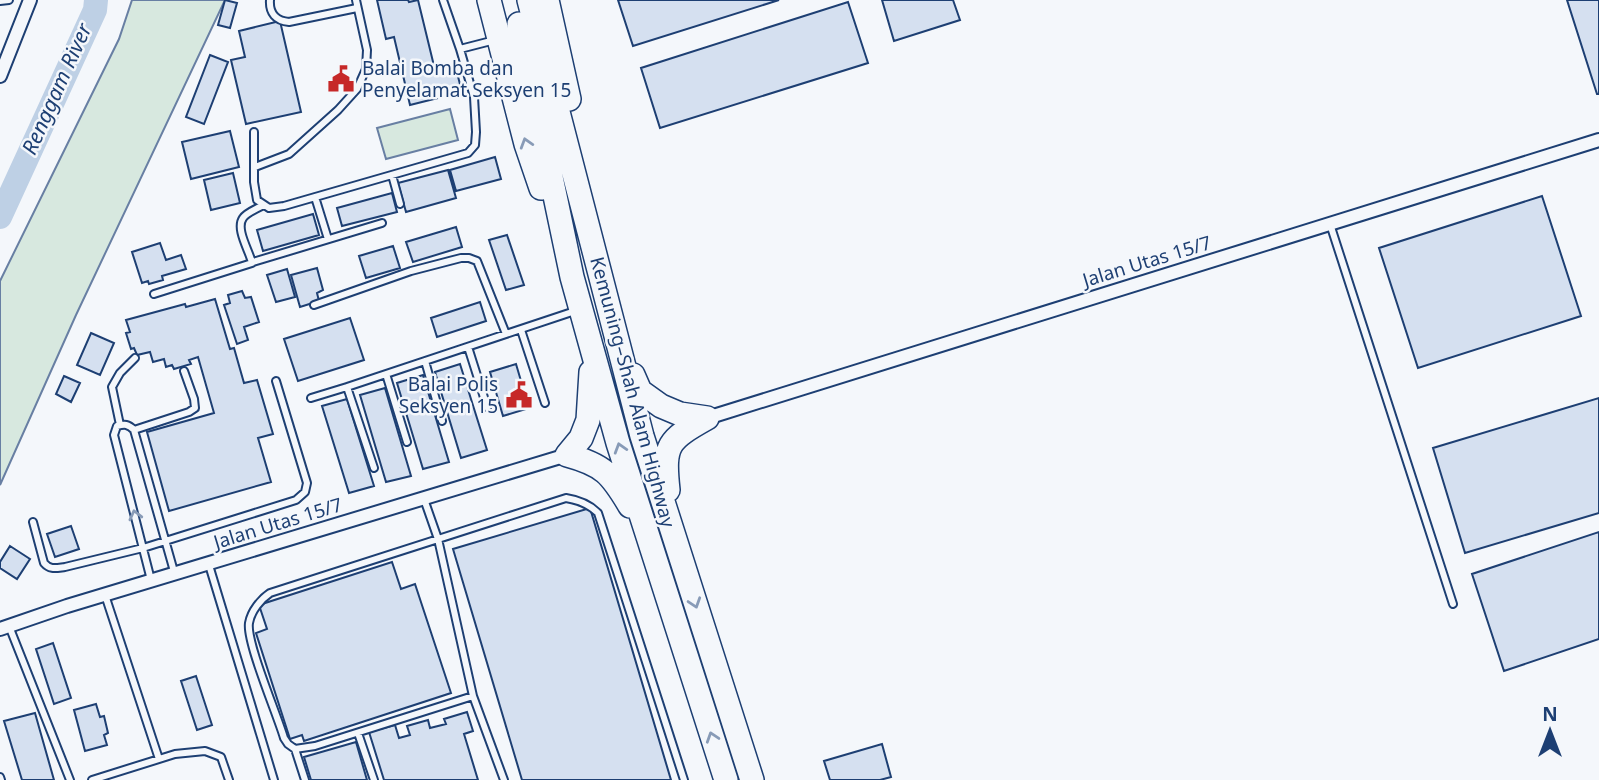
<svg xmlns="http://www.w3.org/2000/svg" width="1599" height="780" font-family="'Noto Sans',sans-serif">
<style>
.green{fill:#d7e8df;stroke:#687fa3;stroke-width:2}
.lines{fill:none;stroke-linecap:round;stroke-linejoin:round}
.river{stroke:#bed0e5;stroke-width:24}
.building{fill:#d5e0f0;stroke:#1d3f73;stroke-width:2}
.lane-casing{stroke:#1d3f73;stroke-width:10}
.street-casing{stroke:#1d3f73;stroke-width:16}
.highway-casing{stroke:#1d3f73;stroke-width:26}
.lane{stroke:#f4f7fb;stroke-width:6}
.street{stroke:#f4f7fb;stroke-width:12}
.highway{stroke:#f4f7fb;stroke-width:23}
.oneway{stroke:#889bb7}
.labels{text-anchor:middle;stroke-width:5;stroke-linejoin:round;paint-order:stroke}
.poi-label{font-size:19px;fill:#1d3f73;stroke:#f4f7fb;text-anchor:start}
.street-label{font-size:19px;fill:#1d3f73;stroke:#f4f7fb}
.water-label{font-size:21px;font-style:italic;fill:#1d3f73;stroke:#f4f7fb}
</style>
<rect width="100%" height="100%" fill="#f4f7fb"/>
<path class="green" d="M132,0H225L76,315L0,485V281L119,39Z
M450,109L458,140L386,159L377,128Z"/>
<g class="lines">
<path class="river" d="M0,217L95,10L96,0"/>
</g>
<path class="building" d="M225,0L237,3L230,28L218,25Z
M377,0H408L409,2L418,0L435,70L455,65L462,92L410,105L394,37L386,39Z
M618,0H779L633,46Z
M882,0H953L960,20L894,41Z
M1567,0H1599V94H1597Z
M848,2L868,63L660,128L641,68Z
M280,21L301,112L246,124L231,60L245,57L239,31Z
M210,55L228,62L204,124L186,117Z
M230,131L239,167L191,179L182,142Z
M495,157L501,179L456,191L450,170Z
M448,170L456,198L406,212L398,183Z
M233,173L240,203L211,210L204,180Z
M392,193L397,212L342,226L337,208Z
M1542,196L1581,316L1418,368L1379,248Z
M313,214L319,235L263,251L257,230Z
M456,227L462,247L413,262L406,242Z
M507,235L524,285L506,290L489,240Z
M160,243L166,260L181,255L186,269L162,276L163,280L149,284L148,281L142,283L132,252Z
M393,246L400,268L366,278L359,256Z
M317,268L323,290L317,293L319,301L300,307L291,275Z
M287,269L295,297L276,302L267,275Z
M242,291L245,298L251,297L259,322L244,327L248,340L237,344L224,305L230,303L228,295Z
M215,299L230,349L234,348L244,383L257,380L273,434L258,438L271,482L169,511L147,432L214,413L198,357L189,360L191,364L174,369L172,365L166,367L164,359L153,362L150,352L137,355L134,348L131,349L126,333L130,332L126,320L185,304L186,307Z
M480,302L486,321L437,337L431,318Z
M350,318L364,360L298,381L284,339Z
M91,333L114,343L100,375L77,365Z
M460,364L487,450L461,458L435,372Z
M516,364L529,408L503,416L490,372Z
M423,375L449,462L423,469L397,383Z
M64,376L80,383L71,402L56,394Z
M385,388L411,476L386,482L360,395Z
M1599,398V513L1465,553L1433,448Z
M347,399L374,486L349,493L322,406Z
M590,508L671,780H522L453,549Z
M71,526L79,549L55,557L47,534Z
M1599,532V639L1504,671L1472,574Z
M10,546L30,559L17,579L0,568V562Z
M392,562L401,589L415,584L451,693L304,741L302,735L290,739L256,633L267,629L259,605Z
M53,643L71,698L54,704L36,649Z
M196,676L212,725L197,730L181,681Z
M96,704L100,717L104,716L108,733L104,735L107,745L85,751L74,710Z
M467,712L473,731L464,734L478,780H384L369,732L395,725L399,738L410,735L407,726L428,720L430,728L446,724L444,719Z
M35,713L54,780H22L4,721Z
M356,742L367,780H311L304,757Z
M882,744L891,777L880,780H830L824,761Z"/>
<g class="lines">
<g class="lane-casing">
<path id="lane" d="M270,0C269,13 276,21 289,22L357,8
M0,1L9,0
M460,49L495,40
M254,132V182L257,200L269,208L284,206L468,153L475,145L476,132L474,97L460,49L443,0
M255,167L289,154L338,110L357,89L366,69L367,50L356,0
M392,175L400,204
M315,197L328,239
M1330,224L1453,604
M253,262L382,223
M154,294L252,263C250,252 235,229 243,218C247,212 257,209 263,205
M314,305L411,271L461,258H469L477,261L506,334
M521,330L545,403
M468,347L487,407
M425,361L442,421
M386,374L407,442
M347,387L374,468
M311,398L347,387L575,311
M120,425L112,387L120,373L135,358
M134,430L189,412L195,408L194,399L184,371
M424,499L438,539L473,696
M33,522L44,563C50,570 56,568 65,567L143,548L296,500L305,492L307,483L276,381
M209,565L274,780
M151,580L114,435L117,426C125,424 128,424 134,430L175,575
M105,595L159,759
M9,626L70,780
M358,733L374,780
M295,749L315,746L473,696L504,780
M0,777L1,780
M92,780L175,754L205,751L221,757L229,780
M305,780L295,749L288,744L284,738C277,714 246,642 249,623C251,611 261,599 270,593L566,498C579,500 589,504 598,513L684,780"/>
</g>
<g class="street-casing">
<path id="street" d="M0,76L30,0
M707,418L1599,140
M0,629L67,606L567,455"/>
</g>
<g class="highway-casing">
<path id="highway" d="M489,0L526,144L541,188
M529,0L642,436L752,780
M547,0L569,99
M519,24L572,277L618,443L726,780
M591,372L588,420L581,438L567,455C604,465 611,474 630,506
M633,375L640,391L661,406L680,414L707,418
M668,490C663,444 668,440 707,418"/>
</g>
<use href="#lane" class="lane"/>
<use href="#street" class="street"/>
<use href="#highway" class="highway"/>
</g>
<defs><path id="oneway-chevron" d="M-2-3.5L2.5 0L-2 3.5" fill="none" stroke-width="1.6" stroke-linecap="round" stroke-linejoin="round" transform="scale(1.75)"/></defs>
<g class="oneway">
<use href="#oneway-chevron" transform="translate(526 143) rotate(-107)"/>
<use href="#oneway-chevron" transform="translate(620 448) rotate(-107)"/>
<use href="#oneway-chevron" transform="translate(135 515) rotate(-104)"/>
<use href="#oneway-chevron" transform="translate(695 603) rotate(72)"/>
<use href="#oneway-chevron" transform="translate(712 737) rotate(-108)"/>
</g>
<defs>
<g id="civic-bare" transform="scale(2.1)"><path d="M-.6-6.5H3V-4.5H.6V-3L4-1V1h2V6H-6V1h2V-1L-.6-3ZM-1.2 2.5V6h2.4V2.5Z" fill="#c62828" stroke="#f4f7fb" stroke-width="2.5" paint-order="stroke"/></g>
</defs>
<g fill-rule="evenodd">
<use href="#civic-bare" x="341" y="79"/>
<use href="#civic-bare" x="519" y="395"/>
</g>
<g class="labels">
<g class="poi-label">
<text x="362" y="75">Balai Bomba dan<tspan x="362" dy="22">Penyelamat Seksyen 15</tspan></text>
<text x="498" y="391" text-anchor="end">Balai Polis<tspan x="498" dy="22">Seksyen 15</tspan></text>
</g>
<g class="street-label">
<text transform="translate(1147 261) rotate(-17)" y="7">Jalan Utas 15/7</text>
<text transform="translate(633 392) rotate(75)" y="7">Kemuning–Shah Alam Highway</text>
<text transform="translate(278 523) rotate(-17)" y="7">Jalan Utas 15/7</text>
</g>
<g class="water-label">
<text transform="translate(57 89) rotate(-66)" y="7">Renggam River</text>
</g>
</g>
<g transform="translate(1550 731)" stroke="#f4f7fb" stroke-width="5" paint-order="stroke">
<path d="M0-5L12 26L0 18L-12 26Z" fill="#1d3f73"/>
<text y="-10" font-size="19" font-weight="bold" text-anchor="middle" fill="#1d3f73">N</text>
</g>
</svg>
